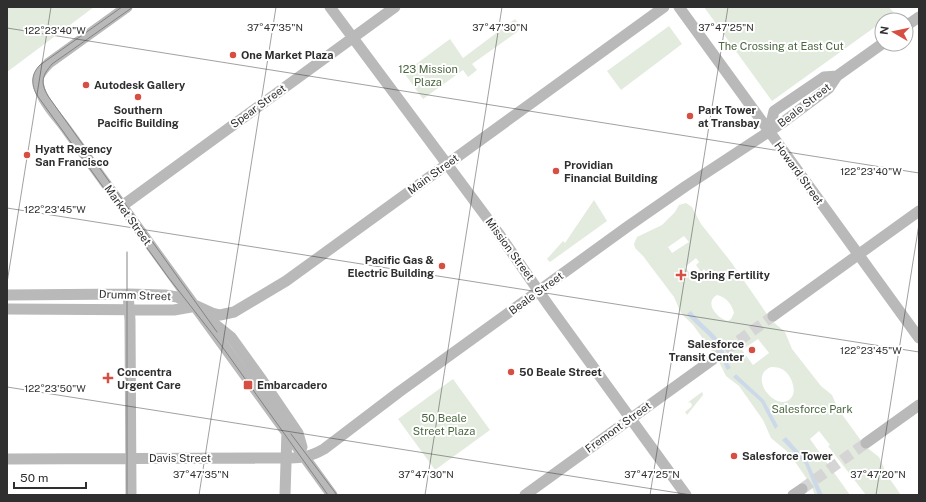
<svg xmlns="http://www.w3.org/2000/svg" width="926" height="502" font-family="'Public Sans',sans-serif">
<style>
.green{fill:#e3ebde;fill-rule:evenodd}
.water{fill:#ccd9e9}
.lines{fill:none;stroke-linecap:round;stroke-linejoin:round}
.secondary-tunnel{stroke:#d5d5d5;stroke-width:11;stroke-dasharray:11 5.5;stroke-linecap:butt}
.secondary{stroke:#b9b9b9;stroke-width:11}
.tram{stroke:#848484;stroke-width:1}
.ticks{fill:none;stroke:#2f2f2f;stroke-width:1;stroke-opacity:0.45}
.poi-dot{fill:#d55042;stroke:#fff;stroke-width:1.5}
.labels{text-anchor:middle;stroke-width:4;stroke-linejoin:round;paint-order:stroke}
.park-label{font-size:11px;fill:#4c6740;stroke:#fff}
.poi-label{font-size:11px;font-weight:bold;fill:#2f2f2f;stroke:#fff;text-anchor:start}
.street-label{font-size:11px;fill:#2f2f2f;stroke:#fff}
.ticks-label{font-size:10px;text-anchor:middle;fill:#2f2f2f;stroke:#fff;stroke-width:4;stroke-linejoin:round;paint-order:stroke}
</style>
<rect width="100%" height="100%" fill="#fff"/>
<path class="green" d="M7,7H94L7,72Z
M704,7H889L894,13L884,20H882V22L772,101Z
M515,19L521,27L517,32L472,64L477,70L468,77L463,70L423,99L404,73L450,39L463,58Z
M669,26L682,44L621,90L607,71Z
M594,200L607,221L550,262L547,259L563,241L565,243Z
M686,203L692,207L701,224L731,262L771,320L785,332L792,349L821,386L832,395L838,409L865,446L879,457L887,475L901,495H866L828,446L830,445L819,431L810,439L850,495H815L811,485L789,453L771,438L763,420L739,386L726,376L717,358L693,325L681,313L674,297L643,256L635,248L634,244L637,237L662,225L675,212L679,205ZM684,236L689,242L672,253L668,247ZM696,258L699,262L696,265L701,272L704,269L707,273L696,282L685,267ZM717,295C726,297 732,304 734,313L731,319L728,321C718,319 703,303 717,295ZM758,339L769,353L753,365L742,350ZM771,367C777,367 782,368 786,372C792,378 797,391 791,398C778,414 746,377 771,367Z
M453,379L490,430L435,470L398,419Z
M702,392L703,394V395L687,415L685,412L691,407L692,405L690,402L687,403Z"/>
<path class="water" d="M691,311C699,322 710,329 718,339C724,348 725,359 731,368L727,370C722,361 720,350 714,342C706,331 695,325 687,314Z
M736,374L764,400L778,426L775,429L761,402L733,377Z
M786,437L808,462L823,495H818L805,464L782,440Z"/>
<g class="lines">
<path class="secondary-tunnel" d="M712,360L773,316
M802,489L866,443"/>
<path class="secondary" d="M127,7L49,63C45,67 41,71 39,76C34,92 55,114 64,126L332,495
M330,7L499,234L549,306L686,495
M679,7L919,338
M906,26L919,17
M769,132L774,111L824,77L837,76
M122,206L395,7
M128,294L130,320L131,495
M7,295L128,294L165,295L177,297L212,313L220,315L234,312L286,281L664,7
M7,309L174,310L191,307L193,305
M773,316L919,211
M211,321L231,337L262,380L298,433L302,447
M866,443L919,405
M7,459L272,458C293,458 305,460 324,449L399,392L627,227L686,186L782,123L829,88L837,76L882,44
M285,495L287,431
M525,495L712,360
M793,495L802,489"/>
<path class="tram" d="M122,7L40,65C30,75 31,87 39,98L168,277L221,345L328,495
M133,7L52,64C42,76 40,82 48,96L217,332
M127,252V495
M291,434L337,495"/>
</g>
<path class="ticks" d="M7,28L919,173M7,208L919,352M7,283L51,7M7,387L691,495M199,495L276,7M425,495L502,7M650,495L728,7M876,495L919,224"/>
<g class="poi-dot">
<circle cx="233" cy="55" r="4"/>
<circle cx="86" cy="85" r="4"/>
<circle cx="138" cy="97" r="4"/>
<circle cx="690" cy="116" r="4"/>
<circle cx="27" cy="155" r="4"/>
<circle cx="556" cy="171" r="4"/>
<circle cx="442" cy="266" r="4"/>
<path d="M679 269h4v4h4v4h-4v4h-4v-4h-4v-4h4z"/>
<circle cx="752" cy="350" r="4"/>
<circle cx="511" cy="372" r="4"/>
<path d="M106 372h4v4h4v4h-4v4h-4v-4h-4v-4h4z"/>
<rect x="243" y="380" width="10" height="10" rx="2"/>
<circle cx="734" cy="456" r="4"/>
</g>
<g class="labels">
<g class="park-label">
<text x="781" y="50">The Crossing at East Cut</text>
<text x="428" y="73">123 Mission<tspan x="428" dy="13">Plaza</tspan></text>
<text x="812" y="413">Salesforce Park</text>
<text x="444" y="422">50 Beale<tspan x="444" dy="13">Street Plaza</tspan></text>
</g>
<g class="poi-label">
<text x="241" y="59">One Market Plaza</text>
<text x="94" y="89">Autodesk Gallery</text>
<text x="138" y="114" text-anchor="middle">Southern<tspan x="138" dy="13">Pacific Building</tspan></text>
<text x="698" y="114">Park Tower<tspan x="698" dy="13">at Transbay</tspan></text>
<text x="35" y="153">Hyatt Regency<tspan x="35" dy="13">San Francisco</tspan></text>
<text x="564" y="169">Providian<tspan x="564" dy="13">Financial Building</tspan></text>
<text x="434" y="264" text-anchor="end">Pacific Gas &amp;<tspan x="434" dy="13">Electric Building</tspan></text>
<text x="690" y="279">Spring Fertility</text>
<text x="744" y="348" text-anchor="end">Salesforce<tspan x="744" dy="13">Transit Center</tspan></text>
<text x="117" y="376">Concentra<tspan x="117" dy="13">Urgent Care</tspan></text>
<text x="519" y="376">50 Beale Street</text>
<text x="257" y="389">Embarcadero</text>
<text x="742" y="460">Salesforce Tower</text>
</g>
<g class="street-label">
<text transform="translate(804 105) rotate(-38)" y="4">Beale Street</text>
<text transform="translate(258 106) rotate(-36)" y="4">Spear Street</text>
<text transform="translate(799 173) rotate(54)" y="4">Howard Street</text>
<text transform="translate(433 174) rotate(-36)" y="4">Main Street</text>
<text transform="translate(128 215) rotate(54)" y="4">Market Street</text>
<text transform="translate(510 249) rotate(54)" y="4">Mission Street</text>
<text transform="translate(536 293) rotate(-36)" y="4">Beale Street</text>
<text transform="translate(135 295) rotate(2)" y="4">Drumm Street</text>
<text transform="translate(618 427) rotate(-36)" y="4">Fremont Street</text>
<text x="180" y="462">Davis Street</text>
</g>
</g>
<g class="ticks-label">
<text x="275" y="31">37°47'35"N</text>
<text x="500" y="31">37°47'30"N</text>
<text x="726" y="31">37°47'25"N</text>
<text x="55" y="34">122°23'40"W</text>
<text x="871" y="175">122°23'40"W</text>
<text x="55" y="213">122°23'45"W</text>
<text x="871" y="354">122°23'45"W</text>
<text x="55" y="392">122°23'50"W</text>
<text x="201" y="478">37°47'35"N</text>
<text x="426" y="478">37°47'30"N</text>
<text x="652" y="478">37°47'25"N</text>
<text x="878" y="478">37°47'20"N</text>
</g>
<rect width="926" height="502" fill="none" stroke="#2f2f2f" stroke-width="16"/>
<g transform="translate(894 32) rotate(279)"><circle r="19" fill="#ffffff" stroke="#acacac"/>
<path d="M0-3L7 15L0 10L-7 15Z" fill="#d55042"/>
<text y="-6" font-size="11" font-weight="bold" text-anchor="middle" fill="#2f2f2f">N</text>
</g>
<path d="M14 482v6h72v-6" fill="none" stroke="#2f2f2f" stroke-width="2"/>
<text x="20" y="482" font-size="12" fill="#2f2f2f" stroke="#ffffff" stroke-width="3" paint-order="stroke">50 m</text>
</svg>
